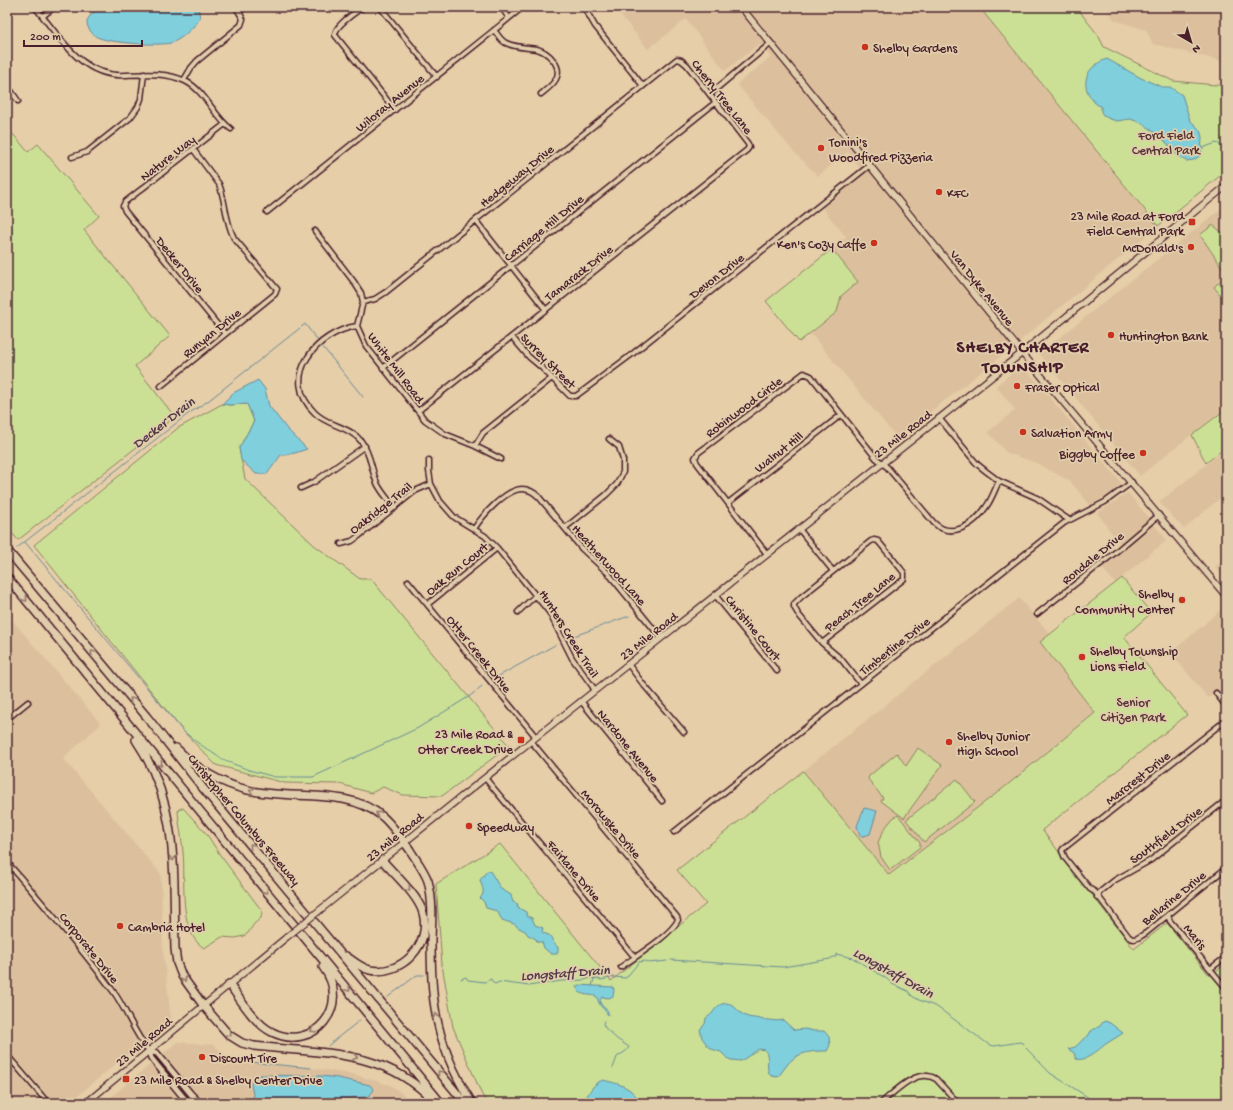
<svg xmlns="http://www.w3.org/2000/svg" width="1233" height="1110" font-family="'Gochi Hand',sans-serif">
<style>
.built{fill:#dcc09d}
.green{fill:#cbe095;stroke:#8a8060}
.water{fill:#80cfdd;stroke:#6a8996}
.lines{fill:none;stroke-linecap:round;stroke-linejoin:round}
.stream{stroke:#6a8996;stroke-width:1}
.minor-casing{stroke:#4a1f2b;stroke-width:7}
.tertiary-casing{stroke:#4a1f2b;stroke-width:8}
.secondary-casing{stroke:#4a1f2b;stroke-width:8}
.motorway-casing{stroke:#4a1f2b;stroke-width:10}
.minor{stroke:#e0cdab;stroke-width:4}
.tertiary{stroke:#e0cdab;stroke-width:5}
.secondary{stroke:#e0cdab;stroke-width:5.5}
.motorway{stroke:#e0cdab;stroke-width:7}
.secondary-bridge-casing{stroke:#4a1f2b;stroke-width:8;stroke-linecap:butt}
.secondary-bridge{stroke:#e0cdab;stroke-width:5.5}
.oneway{stroke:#95766b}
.poi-dot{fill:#c8321e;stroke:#e0cdab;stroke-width:1.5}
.labels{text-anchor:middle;stroke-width:3.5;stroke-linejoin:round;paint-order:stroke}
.poi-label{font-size:13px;fill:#4a1f2b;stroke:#e0cdab;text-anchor:start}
.street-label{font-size:13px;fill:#4a1f2b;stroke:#e0cdab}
.park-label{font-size:13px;fill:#573236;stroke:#e0cdab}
.water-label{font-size:14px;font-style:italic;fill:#523946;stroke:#e0cdab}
.district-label{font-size:17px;font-weight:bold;letter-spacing:1px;fill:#4a1f2b;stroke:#e0cdab}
</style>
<rect width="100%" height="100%" fill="#e6cea9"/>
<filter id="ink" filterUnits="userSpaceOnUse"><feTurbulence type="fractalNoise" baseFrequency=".025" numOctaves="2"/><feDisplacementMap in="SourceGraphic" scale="8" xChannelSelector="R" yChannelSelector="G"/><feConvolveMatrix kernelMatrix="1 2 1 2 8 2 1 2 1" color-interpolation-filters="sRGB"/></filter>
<g filter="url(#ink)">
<path class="built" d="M614,7H979L1158,226L1009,350L897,438L811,334L837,312L841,296L858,282L832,249L846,237L820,205L862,171L848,152L818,176L793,151L737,84L771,57L759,44L725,71L686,19L648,49Z
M1107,7H1226V62L1153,44L1146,30L1114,20Z
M1226,205V277L1214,287L1226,302V407L1140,476L1039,354Z
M1022,364L1122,484L1102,499L1090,505L1070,481L1034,462L1007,453L988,432L1015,410L996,386Z
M1226,449V493L1184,529L1159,502Z
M1128,493L1167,540L1115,583L1098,563L1120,544L1097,513Z
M1226,558V580L1215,567Z
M1019,598L1050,634L1040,642L1095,713L1006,786L889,875L803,771Z
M1224,607L1226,609V699L1219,690L1208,698L1171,653Z
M7,614L101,724L63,758L161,874L163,950L171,1018L69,1103H7Z
M177,1042L215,1045L229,1060L311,1068L352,1074L390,1085L415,1103H104Z"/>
<path class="green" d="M979,7H1078L1083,16L1098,35L1104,47L1173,81L1226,86V171L1158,226Z
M7,127L28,152L38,144L99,216L84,230L170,336L135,366L175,417L18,540L7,527Z
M1213,225L1226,236V273L1200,235Z
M832,249L858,282L841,296L837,312L799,342L766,301Z
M1226,275V302L1214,287Z
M222,404L230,405L247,404L254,421L239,448L245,479L314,545L360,579H371L509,746L442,796L403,795L383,787L371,793L340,784L285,783L216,765L183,731L34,545L178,428Z
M1226,409V447L1206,463L1192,435Z
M1122,578L1151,613L1124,637L1187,715L1042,830L1134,949L1167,923L1210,976L1226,963V1103H488L482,1095L453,1027L442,965L436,884L500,844L611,981L706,904L677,870L803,771L889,875L1006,786L1095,713L1040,642Z
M918,748L942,765L904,818L881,801L883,798L868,779L869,776L897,753L906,766Z
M957,779L975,802L924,842L906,820Z
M183,808L206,833L220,855L262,911L261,918L254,924L248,933L244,936L235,938L222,937L204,948C177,931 186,879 183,852C182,838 179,825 178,812L179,809Z
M898,815L920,843V847L890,870L881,857L878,842L885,828L893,818Z"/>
<path class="water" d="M101,7H198L200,17C196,26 181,40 171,43C158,46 109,43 97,37C93,35 87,28 87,23C86,17 97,10 101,7Z
M1107,59L1141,78L1162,87H1170L1182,95L1190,120L1200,130L1202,137L1201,155L1194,160L1186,161L1178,156L1164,140L1142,123L1130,119L1117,121L1110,119L1104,116L1101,112V106C1096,105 1094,102 1091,98C1079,81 1089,65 1107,59Z
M7,219L10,221L12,233L7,249Z
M258,380L265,389L269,406L287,429L307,449L295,453L281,455L267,474H256L241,460L239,448L254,421L247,404L230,405L222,404L233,393Z
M864,808L877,811L870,834L864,836H860L857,826Z
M487,871H490L501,889L511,895L513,902L518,904L517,907L526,912L527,916L532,918L535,925L543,928L542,932C544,934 548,934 550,936C553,940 553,944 558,947V952L557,954H551L544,948L542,942H537L536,939L528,935L525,931L519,928L514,924L502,920L497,911L486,908L484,902L480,898C486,893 482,887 480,880Z
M578,985L613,987L614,990L613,996L609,998L602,997C597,1004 604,1007 608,1011V1015C603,1006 600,1009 597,997C589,993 580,998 576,986Z
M725,1003C735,1003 736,1011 744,1015C750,1019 757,1017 763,1020C770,1019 775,1022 783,1020L794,1030L805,1029L814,1031H824L829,1037L830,1045L827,1051C811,1051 797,1052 787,1065C784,1069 781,1073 778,1077L771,1076C764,1069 771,1059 765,1050L759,1049L741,1061L731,1060L727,1058L721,1052L714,1050L708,1046L702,1038L700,1029L705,1024L706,1018C716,1013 713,1006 725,1003Z
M1105,1021L1110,1023L1123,1033C1118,1037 1113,1039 1109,1042C1099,1048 1088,1062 1076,1059L1074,1053L1068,1049C1070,1048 1073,1048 1075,1047C1080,1044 1082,1038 1088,1036L1091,1031L1100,1026L1103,1022Z
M260,1075L322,1076L338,1078L370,1085L374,1090L369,1096L364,1097L290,1103H255L251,1085L252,1080Z
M603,1080C619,1084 632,1086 640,1103H582C590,1094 591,1084 603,1080Z"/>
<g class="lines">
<path class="stream" d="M1200,149L1216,143L1219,144L1226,154
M322,346L363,397
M25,542L183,731L198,743L223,760L249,770L275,777H313L418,728L470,696L482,686
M17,548L188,414L208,401L305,324L318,341
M574,636L629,616
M497,677L555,645
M671,960L783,967L830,959L833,957H836V954L853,958L887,979L892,984L908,991L912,996L919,1000L937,1007L988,1044L994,1046L1020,1042L1024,1044
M461,979L466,977L468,980L485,982L491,979L493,983L495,984L499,982L529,986L561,981L585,980L590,978L599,979L601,980L614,977L626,978L639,962L645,961L649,963L667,961
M592,986L594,979
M388,997L417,975H424
M604,1021L603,1024L606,1029L617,1039L629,1047L626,1051L617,1057L613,1068
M328,1046C338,1036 350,1029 360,1020
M1026,1048L1050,1073L1097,1103
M229,1060L311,1068"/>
<g class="minor-casing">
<path id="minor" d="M35,7C60,37 82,78 125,75C145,74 167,72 185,81C206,91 213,116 231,129
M363,7C355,13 335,25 335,35L395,110
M380,7L437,77
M501,7L509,18
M584,7L595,26L643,86
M239,12L246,7
M43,16L54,7
M494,30C498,35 501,41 506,43C516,48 527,47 537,49C548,52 563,66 556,79C553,85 546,90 541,94
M184,80L191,68L197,61L241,25L243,19L236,7
M7,85L18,101
M710,94L771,43
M72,157L87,152L130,118L138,107L141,99L144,74
M267,212L523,7
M476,221L546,310
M315,231L354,282L361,293L363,302L357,326L366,346L425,420L445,434L475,446L501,459
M363,302L375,299L386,292L677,59L681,60L687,65L748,144L749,147L747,150L418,411
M357,326C317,332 278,377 315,413C328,426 349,426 361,441C371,454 371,469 377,483C381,492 389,500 395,508
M225,334L125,211L123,206L125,202L225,124
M512,337L529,357L541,367L570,396H576L631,355L870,165
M383,368L716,102
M161,386L275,294L277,289L234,238C225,221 226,202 219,184L193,149
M939,418L977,464L987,472L999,481L1037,498L1069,520
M475,446L483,433L552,378
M429,460V471L431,484L440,501L454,517L485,536L497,548L549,612L572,658L595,690
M301,488L314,482L365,446
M728,503L841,415
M565,528L606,495L617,484L623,472V460L619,447L609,439
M474,529C482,516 506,489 522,489C529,489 534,492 539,497L582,549L608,573L661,638
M799,529L833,571
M341,544L352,541L359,536L415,491L431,484
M767,554L697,463L695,458L698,453L804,373L811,376L876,458L887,467L934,523C952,540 975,524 986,507C992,499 995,489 999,481
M408,581L536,737
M715,595L777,671
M428,604L497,548
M518,612L536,595
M1037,614L1112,555L1159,515
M822,643L904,579V573L901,569L878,541L874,540L871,541L801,597L794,604V607L798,614L822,643L841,659L861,684
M628,664L643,684L684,732
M1216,693L1226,706
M581,701L662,801
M7,719L28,702
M1226,720L1063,849L1062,851L1065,858L1090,889L1095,892L1129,937C1135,942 1140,936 1146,933L1226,868
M531,741L677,917L678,920C670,936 636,956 621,967
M485,778L632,954L635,956
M674,832L1064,523L1105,502L1132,482
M7,862C43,904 80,946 113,991C127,1010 133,1032 149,1051
M1097,897L1100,892L1115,880L1151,860L1226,800
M1168,915L1170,921L1226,988
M1210,969L1226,957
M7,1055L48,1103
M881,1103C895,1092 916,1067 936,1079L958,1103"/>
</g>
<g class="tertiary-casing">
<path id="tertiary" d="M149,1051L157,1053L191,1094L200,1103
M149,1051L151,1058L188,1103"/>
</g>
<g class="secondary-casing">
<path id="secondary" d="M741,7L1022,353L1226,596
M320,910L531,741L1022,353L1226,186
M86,1103L288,936"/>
</g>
<g class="motorway-casing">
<path id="motorway" d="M7,550L147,717L202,787L465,1103
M7,577L441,1103
M136,740C180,805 173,875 175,949L177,963L182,976L203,1005L229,1035L242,1043L254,1046C321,1054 383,1048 434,1101
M176,748C195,768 221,784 248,790C292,801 346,786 383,817C393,826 402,839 410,850C416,860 424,870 428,881C433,900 432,919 431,939C431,962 431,985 435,1008C440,1043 453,1073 472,1103
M346,956C353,961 361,968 370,970C401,976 432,945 423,913C418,895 394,874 382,860
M229,984C240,999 255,1024 272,1032C313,1053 353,1006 323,967"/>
</g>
<use href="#minor" class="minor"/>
<use href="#tertiary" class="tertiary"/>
<use href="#secondary" class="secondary"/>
<use href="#motorway" class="motorway"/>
<g class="secondary-bridge-casing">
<path id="secondary-bridge" d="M288,936L320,910"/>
</g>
<use href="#secondary-bridge" class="secondary-bridge"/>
</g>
<defs><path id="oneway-chevron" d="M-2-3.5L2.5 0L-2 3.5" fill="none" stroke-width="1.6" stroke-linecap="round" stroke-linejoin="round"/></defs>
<g class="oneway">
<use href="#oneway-chevron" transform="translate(25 599) rotate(51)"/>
<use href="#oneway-chevron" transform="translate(93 653) rotate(-130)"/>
<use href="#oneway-chevron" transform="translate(132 700) rotate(-130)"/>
<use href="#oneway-chevron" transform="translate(160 764) rotate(51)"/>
<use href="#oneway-chevron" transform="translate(252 791) rotate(-169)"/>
<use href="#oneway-chevron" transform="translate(378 814) rotate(-144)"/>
<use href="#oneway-chevron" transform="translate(252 846) rotate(-130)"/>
<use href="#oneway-chevron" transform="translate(173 858) rotate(87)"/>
<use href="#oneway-chevron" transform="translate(408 889) rotate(49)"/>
<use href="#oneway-chevron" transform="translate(266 891) rotate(50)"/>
<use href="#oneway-chevron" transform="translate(184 979) rotate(59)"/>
<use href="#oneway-chevron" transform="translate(348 989) rotate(50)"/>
<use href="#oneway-chevron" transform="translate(436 1016) rotate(-101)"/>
<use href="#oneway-chevron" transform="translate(313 1030) rotate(150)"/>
<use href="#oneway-chevron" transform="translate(229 1034) rotate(41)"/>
<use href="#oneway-chevron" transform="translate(355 1057) rotate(11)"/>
<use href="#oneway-chevron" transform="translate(440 1073) rotate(-130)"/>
</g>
</g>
<g class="poi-dot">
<circle cx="865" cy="47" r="4"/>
<circle cx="821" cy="148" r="4"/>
<circle cx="939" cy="192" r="4"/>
<rect x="1188" y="218" width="8" height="8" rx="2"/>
<circle cx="874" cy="243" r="4"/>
<circle cx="1191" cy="247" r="4"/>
<circle cx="1111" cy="335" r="4"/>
<circle cx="1017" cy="386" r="4"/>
<circle cx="1023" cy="432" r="4"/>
<circle cx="1143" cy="453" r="4"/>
<circle cx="1182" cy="600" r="4"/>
<circle cx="1082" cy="657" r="4"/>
<rect x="517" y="736" width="8" height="8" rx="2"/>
<circle cx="949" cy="742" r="4"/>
<circle cx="469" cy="826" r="4"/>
<circle cx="120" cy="926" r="4"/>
<circle cx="202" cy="1057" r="4"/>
<rect x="122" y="1075" width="8" height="8" rx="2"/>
</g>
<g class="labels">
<g class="poi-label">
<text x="873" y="52">Shelby Gardens</text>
<text x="829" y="146">Tonini's<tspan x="829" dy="15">Woodfired Pizzeria</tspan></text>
<text x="947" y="197">KFC</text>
<text x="1184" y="220" text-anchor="end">23 Mile Road at Ford<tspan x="1184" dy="15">Field Central Park</tspan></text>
<text x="866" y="248" text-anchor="end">Ken's Cozy Caffe</text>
<text x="1183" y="252" text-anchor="end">McDonald's</text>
<text x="1119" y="340">Huntington Bank</text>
<text x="1025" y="391">Fraser Optical</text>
<text x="1031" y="437">Salvation Army</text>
<text x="1135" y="458" text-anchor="end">Biggby Coffee</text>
<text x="1174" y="598" text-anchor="end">Shelby<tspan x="1174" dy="15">Community Center</tspan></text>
<text x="1090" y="655">Shelby Township<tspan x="1090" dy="15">Lions Field</tspan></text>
<text x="513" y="738" text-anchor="end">23 Mile Road &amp;<tspan x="513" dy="15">Otter Creek Drive</tspan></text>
<text x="957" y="740">Shelby Junior<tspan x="957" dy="15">High School</tspan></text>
<text x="477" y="831">Speedway</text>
<text x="128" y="931">Cambria Hotel</text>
<text x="210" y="1062">Discount Tire</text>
<text x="134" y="1084">23 Mile Road &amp; Shelby Center Drive</text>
</g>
<g class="street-label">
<text transform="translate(723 96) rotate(52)" y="5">Cherry Tree Lane</text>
<text transform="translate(389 102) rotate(-39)" y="5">Wiloray Avenue</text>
<text transform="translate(167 157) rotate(-38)" y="5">Nature Way</text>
<text transform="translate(516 175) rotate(-39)" y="5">Hedgeway Drive</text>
<text transform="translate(543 227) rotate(-39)" y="5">Carriage Hill Drive</text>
<text transform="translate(181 264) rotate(51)" y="5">Decker Drive</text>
<text transform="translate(578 272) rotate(-38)" y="5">Tamarack Drive</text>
<text transform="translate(716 275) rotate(-38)" y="5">Devon Drive</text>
<text transform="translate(983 287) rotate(51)" y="5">Van Dyke Avenue</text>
<text transform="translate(211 332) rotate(-39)" y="5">Runyan Drive</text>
<text transform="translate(549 360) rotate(45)" y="5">Surrey Street</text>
<text transform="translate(397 367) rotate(53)" y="5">White Mill Road</text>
<text transform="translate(743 406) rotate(-37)" y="5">Robinwood Circle</text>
<text transform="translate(902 433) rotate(-38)" y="5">23 Mile Road</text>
<text transform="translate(778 451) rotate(-38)" y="5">Walnut Hill</text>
<text transform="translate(380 507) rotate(-38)" y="5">Oakridge Trail</text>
<text transform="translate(1092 557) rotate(-39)" y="5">Rondale Drive</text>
<text transform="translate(610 564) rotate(48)" y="5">Heatherwood Lane</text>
<text transform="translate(456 568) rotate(-39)" y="5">Oak Run Court</text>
<text transform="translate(859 601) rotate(-39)" y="5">Peach Tree Lane</text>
<text transform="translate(754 627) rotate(51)" y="5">Christine Court</text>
<text transform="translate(570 633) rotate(58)" y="5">Hunters Creek Trail</text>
<text transform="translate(648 635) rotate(-38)" y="5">23 Mile Road</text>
<text transform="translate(894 645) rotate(-38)" y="5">Timberline Drive</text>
<text transform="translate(480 653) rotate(51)" y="5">Otter Creek Drive</text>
<text transform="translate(629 745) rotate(51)" y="5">Nardone Avenue</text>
<text transform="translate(1137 777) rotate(-38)" y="5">Marcrest Drive</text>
<text transform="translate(245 819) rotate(50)" y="5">Christopher Columbus Freeway</text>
<text transform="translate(612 823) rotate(50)" y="5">Morowske Drive</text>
<text transform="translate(1165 834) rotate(-37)" y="5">Southfield Drive</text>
<text transform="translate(394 836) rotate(-39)" y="5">23 Mile Road</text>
<text transform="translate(575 870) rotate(50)" y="5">Fairlane Drive</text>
<text transform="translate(1173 897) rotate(-39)" y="5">Bellarine Drive</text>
<text transform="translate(1196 936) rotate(51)" y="5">Maris</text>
<text transform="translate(90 947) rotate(51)" y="5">Corporate Drive</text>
<text transform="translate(143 1041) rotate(-40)" y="5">23 Mile Road</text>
</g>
<g class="park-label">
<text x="1166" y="139">Ford Field<tspan x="1166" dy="15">Central Park</tspan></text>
<text x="1133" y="706">Senior<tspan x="1133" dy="15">Citizen Park</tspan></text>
</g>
<g class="water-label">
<text transform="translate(163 422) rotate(-38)" y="5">Decker Drain</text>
<text transform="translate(565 972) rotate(-4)" y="5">Longstaff Drain</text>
<text transform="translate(894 972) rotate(29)" y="5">Longstaff Drain</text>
</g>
<g class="district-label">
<text x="1023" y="352">SHELBY CHARTER<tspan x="1023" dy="20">TOWNSHIP</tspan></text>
</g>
</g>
<rect width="1233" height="1110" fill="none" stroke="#e0cdab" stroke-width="24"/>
<rect x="12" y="12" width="1209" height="1086" fill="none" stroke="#4a1f2b" stroke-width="1.5" filter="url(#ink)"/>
<g transform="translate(1191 42) rotate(142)" stroke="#e0cdab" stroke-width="3" paint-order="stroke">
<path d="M0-3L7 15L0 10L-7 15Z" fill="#4a1f2b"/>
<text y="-6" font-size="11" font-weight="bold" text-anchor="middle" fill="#4a1f2b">N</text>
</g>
<path d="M24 40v6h118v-6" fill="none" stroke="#4a1f2b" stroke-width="2"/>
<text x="30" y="40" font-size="12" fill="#4a1f2b" stroke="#e0cdab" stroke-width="3" paint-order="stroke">200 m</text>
</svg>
